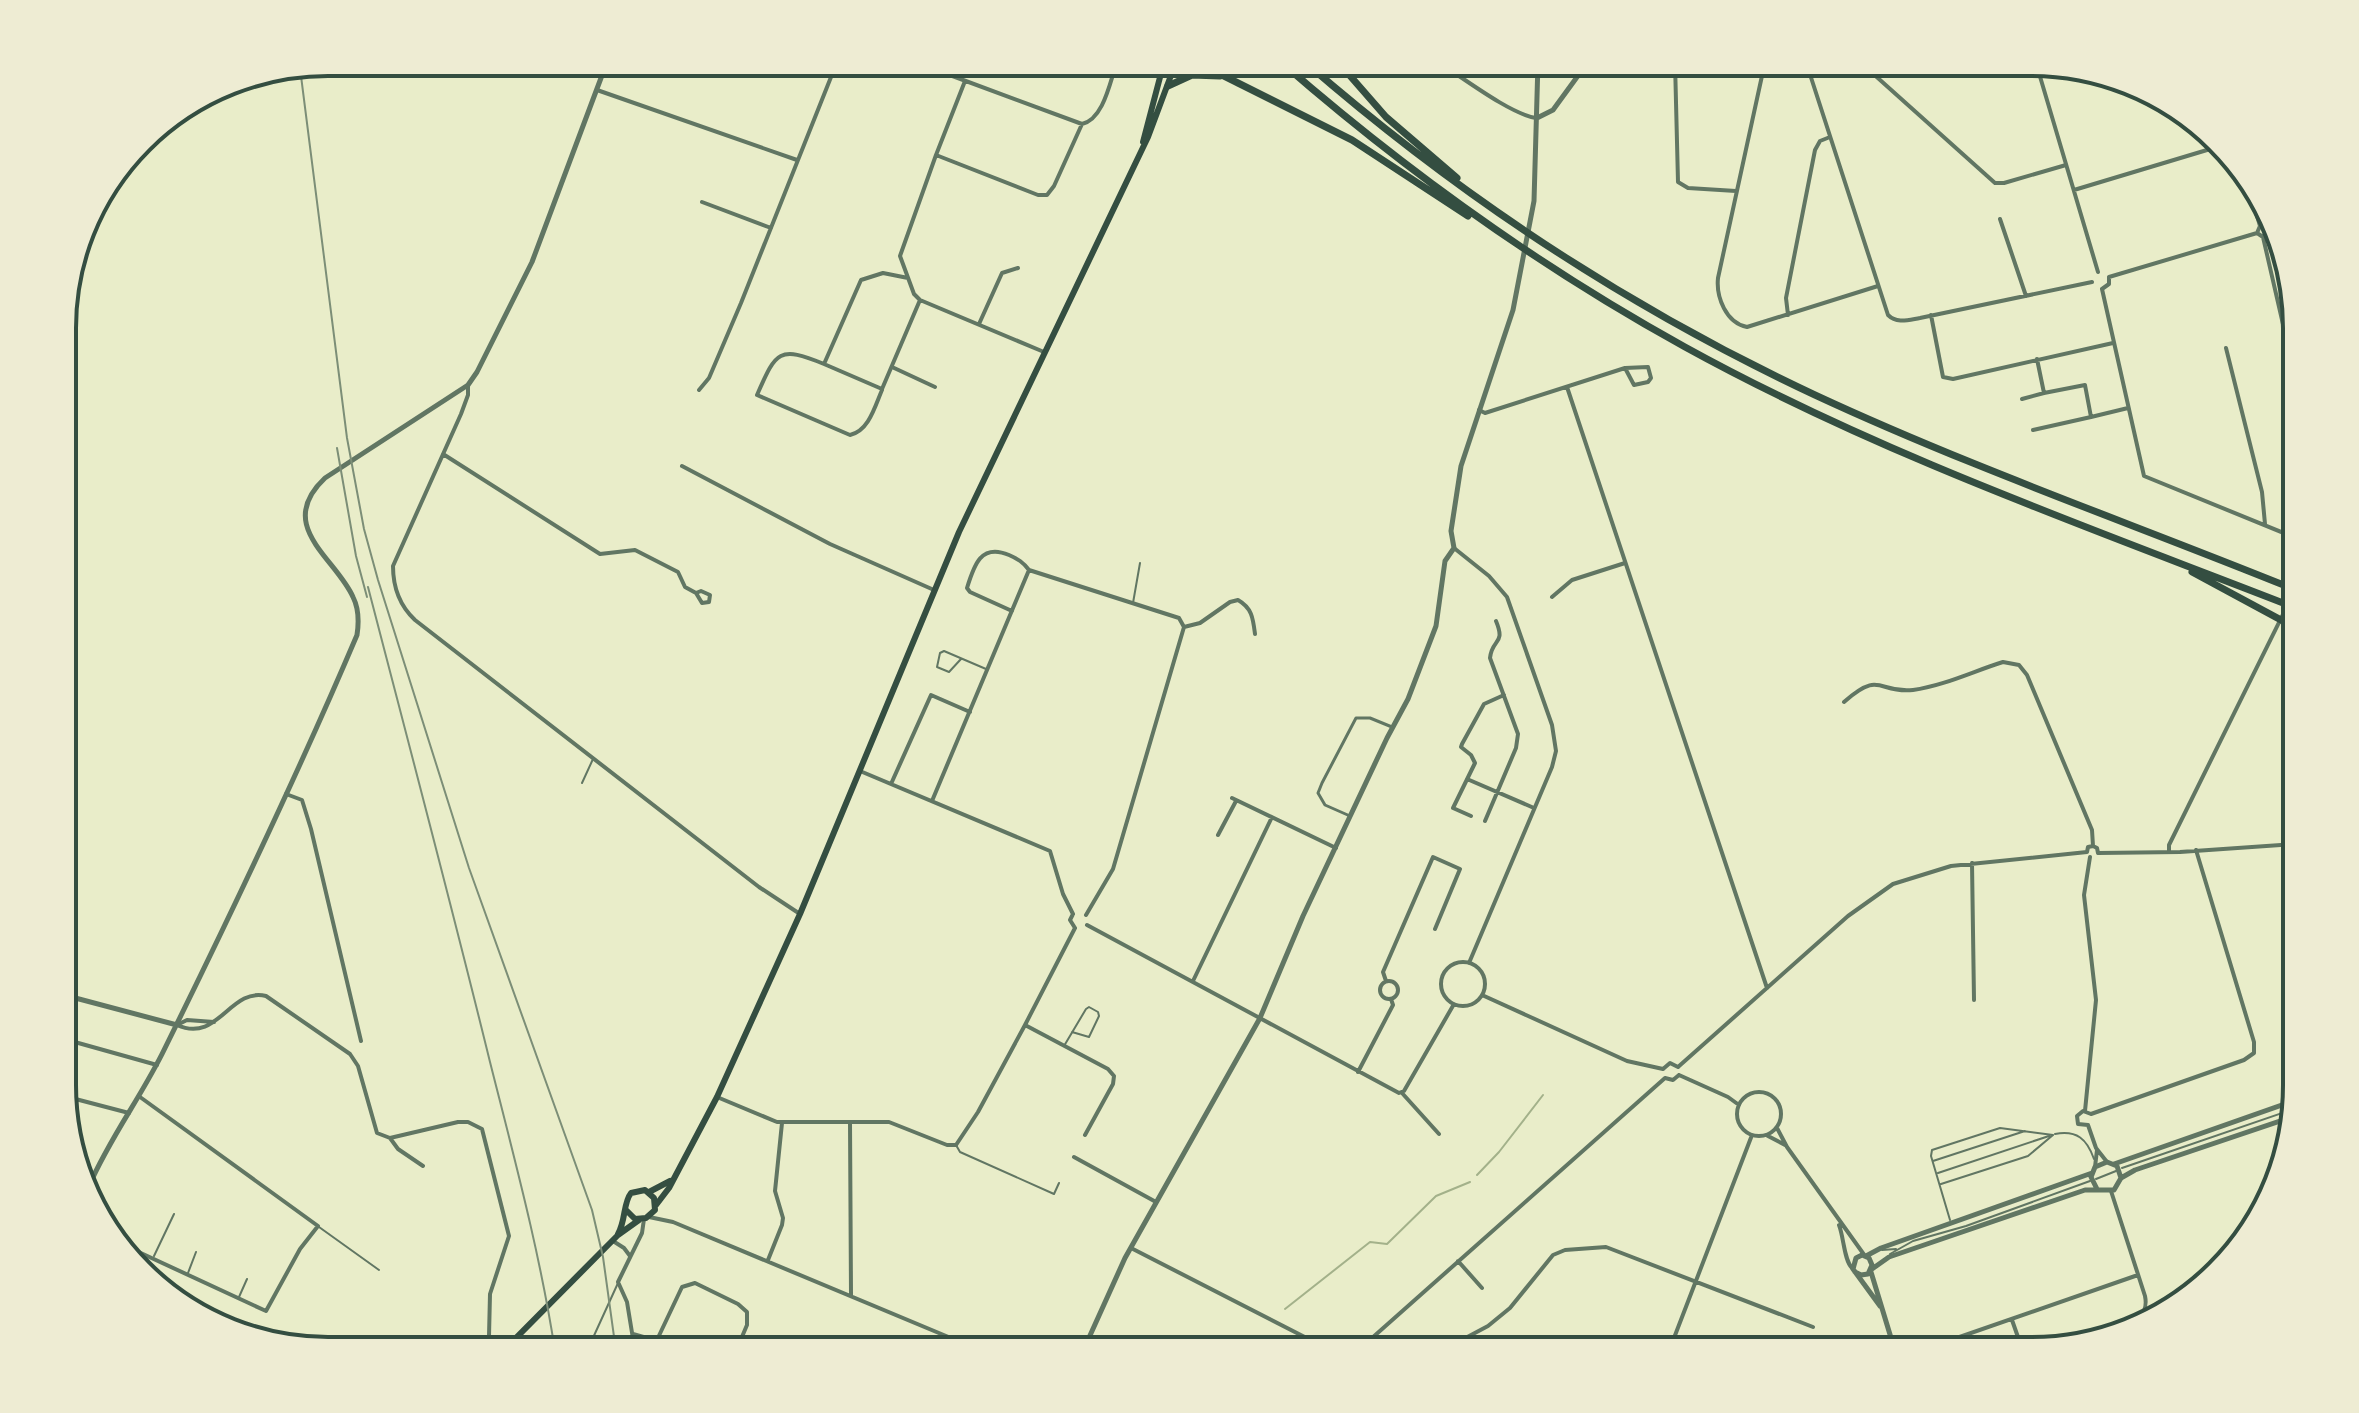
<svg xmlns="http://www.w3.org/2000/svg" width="2359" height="1413" font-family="'Source Serif 4',serif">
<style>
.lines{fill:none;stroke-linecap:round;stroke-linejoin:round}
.stream{stroke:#a3b18a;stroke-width:2}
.service{stroke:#617663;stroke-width:2}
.pedestrian{stroke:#617663;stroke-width:3}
.minor{stroke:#617663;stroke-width:4}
.tertiary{stroke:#617663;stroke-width:5}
.secondary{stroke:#344e41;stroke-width:6}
.motorway{stroke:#344e41;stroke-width:7}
.rail{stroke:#7c8e77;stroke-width:2}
.rim{fill:none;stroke:#344e41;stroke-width:4}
</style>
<rect width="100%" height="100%" fill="#e9edc9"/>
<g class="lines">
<path class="stream" d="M1477,1175L1499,1152L1543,1095
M1285,1309L1370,1242L1387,1244L1436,1196L1470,1182"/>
<path class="service" d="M1133,603L1140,563
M961,659L949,672L937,667L940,653L944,651L986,669
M582,783L593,759
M1064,1046L1086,1009L1089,1007L1098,1012L1099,1016L1089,1037L1072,1032
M2055,1134C2077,1130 2087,1139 2094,1159
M956,1145L960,1152L1054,1194L1059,1183
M1933,1161L2025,1131
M2122,1168L2294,1109
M1938,1173L2049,1136
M2096,1179L2116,1171
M1941,1184L2028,1156L2053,1135
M1950,1220L1931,1156L1932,1150L2000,1128L2053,1135
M319,1227L379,1270
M1882,1250L1896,1249
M1890,1254L1913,1241L1966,1226L2090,1181
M154,1256L174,1214
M188,1273L196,1252
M239,1297L247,1279
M744,1339L768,1351
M359,1351L368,1346L377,1351
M587,1351L618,1283"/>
<path class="pedestrian" d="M1350,816L1325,805L1318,793L1322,783L1356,718H1370L1392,727"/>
<path class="minor" d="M892,62L947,74L1082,124C1104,119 1110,81 1117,62
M1438,62C1462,77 1510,114 1536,118
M1675,62L1678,182L1688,188L1736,191
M1765,62L1718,278C1716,297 1726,323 1747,327L1878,286
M1806,62L1888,315C1897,324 1908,320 1920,318L2092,282
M1860,62L1995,183H2004L2066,165
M2036,63L2098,272
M965,81L936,155L900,256L914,294L920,300L1044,352
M597,90L797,160
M936,155L1038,195H1047L1054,186L1082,124
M2244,173L2260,226
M2074,190L2217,147
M702,202L771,228
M2000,219L2026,296
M2263,237L2296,381
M2109,277L2257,233L2263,237L2267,230L2260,226L2257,233
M908,278L883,273L861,280L824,364L882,389L920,300
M2102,289L2144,476L2296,538
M2102,289L2109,284V277
M1788,315L1786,298L1815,150L1820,141L1830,137
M1931,315L1943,377L1953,379L2113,343
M64,317L73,265
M979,324L1002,273L1018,268
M2226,348L2262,492L2265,524
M2037,359L2044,393L2085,385L2091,417L2128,408
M824,364C778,345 776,352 757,395L850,435C869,431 875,406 882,390
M892,367L935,387
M468,386V395L461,414L393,566C393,587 400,606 415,620L759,887L800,914
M1567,387L1767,988
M699,390L709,378L741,303L837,62
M2022,399L2044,393
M1479,410L1485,413L1625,368L1648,367L1651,378L1648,382L1634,385L1625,368
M2033,430L2091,417
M443,454L600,554L635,550L678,572L685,587L696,593L701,591L710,595L709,602L702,603L696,593
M682,466L830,544L934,590
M1454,548L1489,576L1507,597L1552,725L1556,751L1552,767L1469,963
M1552,597L1572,580L1625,563
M1012,611L970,592L967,588C974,565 981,543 1009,555C1018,559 1023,562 1029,570
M1184,627L1200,623L1230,602L1238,600C1252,608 1253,618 1255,634
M1844,702C1881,669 1878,694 1913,690C1943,686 1974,671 2003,662L2019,665L2027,675L2092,830L2093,846
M860,771L1050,851L1063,894L1073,914
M1467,779L1534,808
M891,784L931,695L970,712
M286,794L302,800L311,829L361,1041
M1232,798L1336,848
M932,801L1029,570L1179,618L1184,627L1113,869L1086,915
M1471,816L1453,808L1475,763L1471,755L1461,747L1462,744L1484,704L1504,695
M1485,821L1516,748L1518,734L1490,658C1492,638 1506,645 1496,621
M1218,835L1236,801
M2169,852V845L2296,588
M2098,853L2180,852L2296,844
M1972,863L1974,1000
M1073,914L1070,920L1075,928
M1087,925L1399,1093L1404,1091L1454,1004
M1075,928L1025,1025L1108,1069L1114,1076L1113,1084L1085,1135
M1441 984a22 22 0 1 1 44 0a22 22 0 1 1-44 0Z
M1380 990a9 9 0 1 1 18 0a9 9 0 1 1-18 0Z
M1193,981L1272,817
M1386,981L1383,972L1433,857L1460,869L1435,929
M1482,995L1627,1061L1663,1069
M177,1025C218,1044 230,987 266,996L350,1054L358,1066L377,1133L390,1138L398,1149L423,1166
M177,1025L187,1020L214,1022
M64,1039L157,1065
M1678,1067L1848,916L1893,884L1951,866L2087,852L2088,847L2093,846L2097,848L2098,853
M1663,1069L1670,1063L1678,1067
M1358,1072L1393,1005L1391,999
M1679,1075L1728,1097L1739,1105
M1665,1078L1673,1080L1679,1075
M1737 1114a22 22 0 1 1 44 0a22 22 0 1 1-44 0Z
M1402,1093L1439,1134
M64,1096L129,1113
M717,1097L777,1122H889L947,1145H956L978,1112L1025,1025
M2085,1111L2096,1000L2084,895L2090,857
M2091,1114L2244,1060L2254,1053V1042L2196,850
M850,1122L851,1295
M2088,1125L2096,1148L2107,1162
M2088,1125L2078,1124L2077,1116L2083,1111L2091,1114
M1777,1128L1787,1147L1865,1256
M1768,1136L1785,1145
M390,1138L458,1122H468L482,1129L509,1236L490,1294L489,1336L485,1351
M1074,1157L1156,1202
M2095,1167L2097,1150
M649,1217L673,1222L982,1351
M1839,1225C1844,1238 1844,1260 1852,1268
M613,1241L624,1248L630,1256
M117,1242L266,1311L300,1249L318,1226L140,1097
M1131,1248L1332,1351
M768,1260L782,1225L783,1218L775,1191L782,1123
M1458,1261L1482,1288
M2012,1320L2019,1340L2036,1350
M633,1334L647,1338L674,1351
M656,1342L682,1287L695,1283L738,1304L747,1312V1325L736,1351
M2077,1342L2085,1336L2136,1318C2145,1313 2147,1306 2145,1296L2111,1191
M1922,1350L2138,1275
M635,1351L627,1302L618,1282L642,1233L644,1219
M1361,1351L1372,1338L1665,1078
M1441,1351L1488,1326L1510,1308L1553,1255L1565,1250L1606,1247L1813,1327
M1669,1351L1752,1135"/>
<path class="tertiary" d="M1537,118L1553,110L1588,62
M64,995L177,1025
M2114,1164L2296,1100
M2121,1178L2135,1170L2292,1117
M89,1186C110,1137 142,1096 165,1048C232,912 298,774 357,635C359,622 359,609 353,597C336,558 274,526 325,478L468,385L477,372L532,262L607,62
M1866,1256L1881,1248L2092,1173
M1872,1269L1889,1257L2085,1190H2114L2121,1178L2117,1166L2107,1162L2095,1167L2091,1177L2097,1189
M1855,1272L1861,1275L1868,1274L1872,1265L1869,1258L1862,1255L1856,1258L1853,1269L1880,1306
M1871,1272L1895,1351
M1083,1351L1125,1258L1260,1018L1303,916L1387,738L1408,699L1436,626L1445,561L1454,548L1451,531L1461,466L1513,310L1534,201L1538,62"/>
<path class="secondary" d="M1143,142L1164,62
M649,1192L670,1181
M656,1205L669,1188L717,1097L800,914L959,532L1148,137L1176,62
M618,1234C626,1220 623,1203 631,1193L645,1190L654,1198L655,1210L646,1218L635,1219L626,1210
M503,1351L618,1235L639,1220"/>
<path class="motorway" d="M1196,62L1352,140L1468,216
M1281,62C1406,171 1540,267 1685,347C1879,454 2091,528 2296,608
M1305,62C1458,195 1631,309 1815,395C1972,468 2136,525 2296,590
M1338,62L1386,117L1457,178
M1168,86L1192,75L1220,76
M2192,572L2296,628"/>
<path class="rail" d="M300,68L347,438L364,529L378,580L469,868L592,1210L603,1257L616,1351
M337,448L356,556L367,597
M368,587C409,745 451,903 490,1062C514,1157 540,1253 555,1351"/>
</g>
<path d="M0 0H2359V1413H0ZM328 76H2031A252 252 0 0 1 2283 328V1085A252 252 0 0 1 2031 1337H328A252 252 0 0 1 76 1085V328A252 252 0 0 1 328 76Z" fill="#eeecd3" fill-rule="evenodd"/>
<path class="rim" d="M328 76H2031A252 252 0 0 1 2283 328V1085A252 252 0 0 1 2031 1337H328A252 252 0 0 1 76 1085V328A252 252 0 0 1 328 76Z"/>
</svg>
